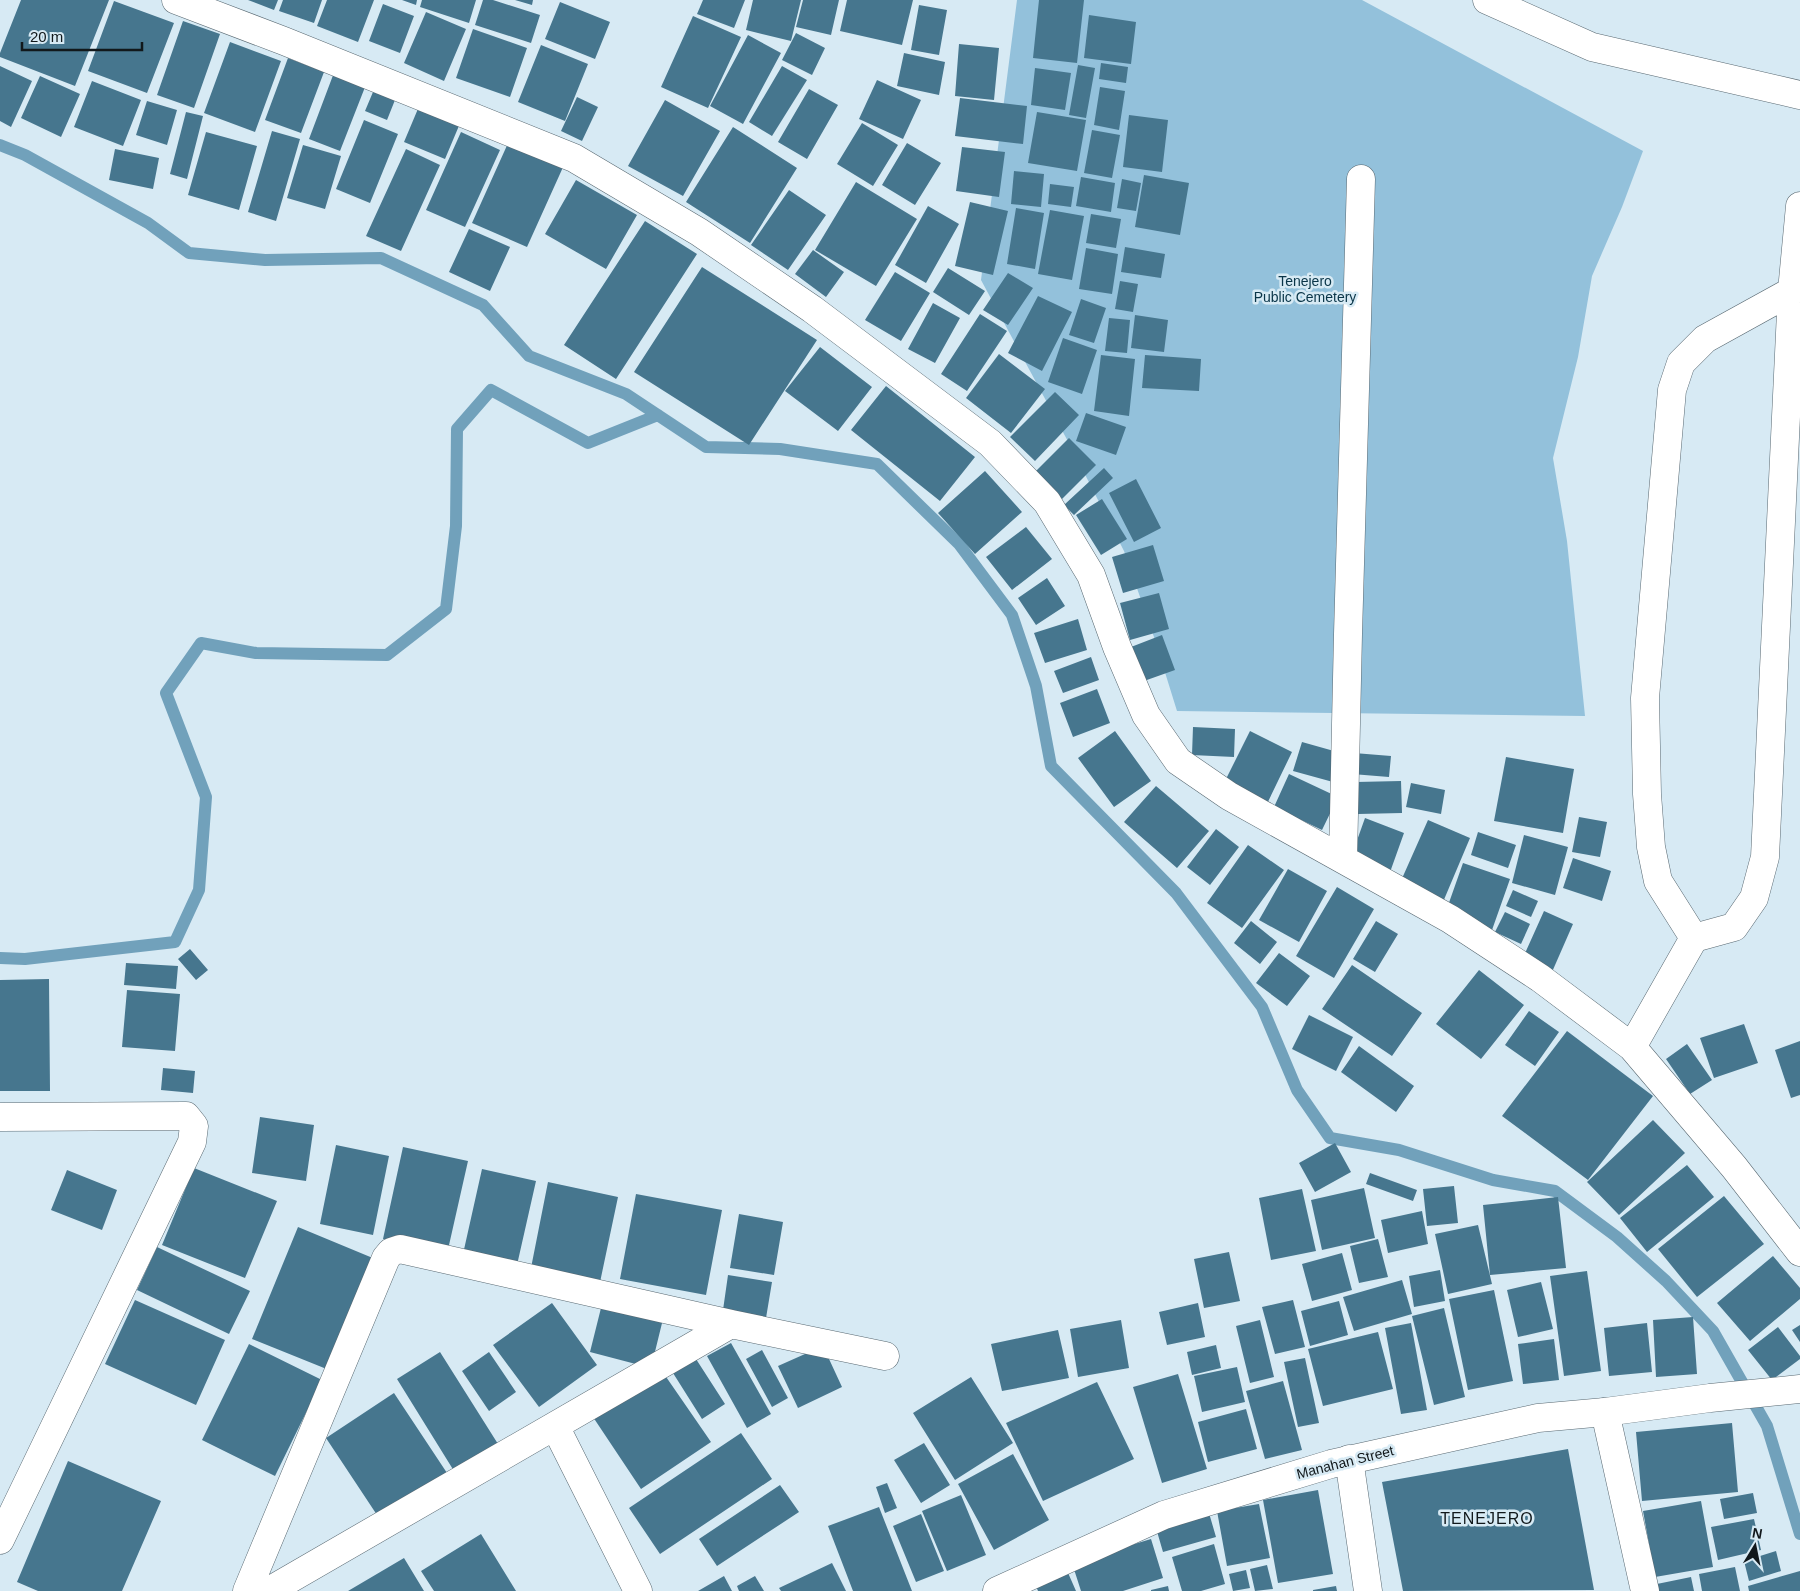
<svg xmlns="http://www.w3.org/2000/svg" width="1800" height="1591" font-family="Helvetica,sans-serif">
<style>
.green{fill:#93c1db}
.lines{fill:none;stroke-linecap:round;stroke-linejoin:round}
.stream{stroke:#71a1bb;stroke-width:12}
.building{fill:#46768e}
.minor-casing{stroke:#596972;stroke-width:29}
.major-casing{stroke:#596972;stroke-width:29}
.minor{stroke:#fff;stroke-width:28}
.major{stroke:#fff;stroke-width:28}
.labels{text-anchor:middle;stroke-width:5;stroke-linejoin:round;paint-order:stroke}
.park-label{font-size:14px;fill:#093548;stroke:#d7eaf4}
.street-label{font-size:14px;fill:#11181b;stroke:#d7eaf4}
.quarter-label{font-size:16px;letter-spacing:1px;fill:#11181b;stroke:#d7eaf4}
</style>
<rect width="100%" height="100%" fill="#d7eaf4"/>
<path class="green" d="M1017,0H1362L1643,151L1622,207L1592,276L1578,357L1553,458L1567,541L1585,716L1177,711L1154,637L1124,551L1071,447L981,280Z"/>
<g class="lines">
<path class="stream" d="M0,145L25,155L148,223L189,253L265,260L381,258L483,305L529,356L626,394L706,447L780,449L877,464L959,544L1012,615L1036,686L1051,766L1176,893L1262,1007L1297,1090L1330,1138L1399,1150L1493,1180L1555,1191L1617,1237L1666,1281L1713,1331L1767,1426L1800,1534
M0,958L25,959L175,942L199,890L206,797L166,693L201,643L256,653L387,655L446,609L456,526L457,429L491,390L588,443L658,415"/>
</g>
<path class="building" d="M21,0H109L75,86L0,57V53Z
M248,0H278L274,10Z
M283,0H322L314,23L279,11Z
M327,0H374L358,42L317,26Z
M402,0H417L416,5Z
M422,0H476L469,23L420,7Z
M483,0H493L540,15L531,43L475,25Z
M515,0H533L532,5Z
M703,0H745L734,28L697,14Z
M753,0H801L791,41L746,30Z
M803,0H839L831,35L796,27Z
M847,0H913L902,45L840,31Z
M1039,0H1084L1077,63L1033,58Z
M114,1L174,23L147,93L88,71Z
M560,2L610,22L595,59L545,39Z
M383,4L414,16L400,53L369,41Z
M919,5L947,10L939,55L911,50Z
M426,12L466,29L444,81L404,63Z
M1089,15L1136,22L1131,64L1084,58Z
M693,16L741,37L708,108L661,87Z
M183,21L220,34L194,108L157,95Z
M473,29L527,48L510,97L456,78Z
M796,33L825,48L812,75L782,60Z
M748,35L781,53L743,124L710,106Z
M230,42L281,61L255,132L204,113Z
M959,44L999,48L994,100L955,96Z
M541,45L588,64L565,121L518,102Z
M904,53L945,62L939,95L897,86Z
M288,58L324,72L301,133L265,120Z
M1101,63L1128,67L1126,83L1099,79Z
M1078,65L1095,68L1086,118L1069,115Z
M0,66L32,81L11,127L0,121Z
M782,66L807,80L772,136L749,122Z
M1035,68L1071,73L1065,110L1031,105Z
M335,70L367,82L340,151L309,139Z
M40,76L80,94L61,137L21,118Z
M877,80L921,100L903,139L859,119Z
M92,81L141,100L123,146L74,127Z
M1100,87L1125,91L1119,130L1094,125Z
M809,89L838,105L807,159L778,142Z
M373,92L395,100L387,120L365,111Z
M577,97L598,107L582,141L561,131Z
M960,98L1027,106L1023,144L955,136Z
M665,100L720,131L683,196L628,166Z
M147,101L177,110L167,145L136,135Z
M420,104L461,121L445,159L404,142Z
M186,112L203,116L187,179L170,174Z
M1037,112L1086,120L1077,171L1028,163Z
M1129,115L1168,120L1162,172L1123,167Z
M364,120L398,134L370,203L336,189Z
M862,123L898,145L873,186L837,164Z
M733,127L797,168L750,243L686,202Z
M1092,130L1120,135L1112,178L1084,173Z
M272,131L300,139L276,221L248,212Z
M206,132L257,146L239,210L188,195Z
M461,132L500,150L465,227L426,210Z
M509,141L564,165L527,247L472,223Z
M907,143L941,163L915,205L882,185Z
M303,145L341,156L325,209L287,198Z
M962,147L1005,152L999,197L956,191Z
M115,149L159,158L153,189L109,180Z
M406,149L440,165L401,251L366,236Z
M1014,171L1044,174L1041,207L1011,204Z
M1144,175L1189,183L1180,235L1135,227Z
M1081,177L1115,183L1111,212L1076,206Z
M1122,179L1141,183L1136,211L1117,208Z
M576,180L637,215L606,269L545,234Z
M856,182L917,219L876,286L815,250Z
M1050,184L1074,187L1071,207L1048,204Z
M789,190L826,215L788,270L751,245Z
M970,202L1008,211L993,275L955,266Z
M928,206L959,224L926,283L895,265Z
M1016,208L1044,213L1035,269L1007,264Z
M1050,210L1084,216L1072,280L1038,274Z
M1091,214L1121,219L1116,248L1086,243Z
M645,221L697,254L616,379L564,345Z
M469,229L510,247L490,291L449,272Z
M1125,247L1165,254L1161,278L1121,272Z
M1086,248L1118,254L1112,294L1079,289Z
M813,250L844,272L826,297L795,274Z
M702,267L817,340L749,445L634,372Z
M948,268L985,291L969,315L933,292Z
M895,272L930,293L901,341L865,320Z
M1008,273L1033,288L1008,325L983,310Z
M1120,281L1138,284L1133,312L1115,309Z
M1038,296L1072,312L1042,371L1008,353Z
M1081,299L1106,308L1094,343L1069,335Z
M933,303L960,318L935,363L908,349Z
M980,314L1007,331L967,391L941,374Z
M1135,315L1168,320L1164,352L1131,348Z
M1109,318L1130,320L1127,353L1105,351Z
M1063,338L1097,350L1082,394L1048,382Z
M820,347L872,387L838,431L785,391Z
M999,354L1045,389L1011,433L966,398Z
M1101,355L1135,359L1129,416L1094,411Z
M1145,355L1201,359L1199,391L1142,388Z
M886,386L975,457L940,501L851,430Z
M1055,392L1079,415L1035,461L1010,437Z
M1086,413L1126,427L1116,455L1076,441Z
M1069,438L1096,465L1062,499L1035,472Z
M1104,468L1113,478L1074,515L1064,505Z
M985,471L1022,512L975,554L938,513Z
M1136,479L1161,528L1134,542L1109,493Z
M1102,499L1127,539L1101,555L1076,515Z
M1026,527L1052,559L1012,590L986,557Z
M1153,545L1164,581L1123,593L1112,557Z
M1047,578L1065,606L1036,625L1018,598Z
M1159,593L1169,629L1130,640L1120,603Z
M1078,619L1087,650L1045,663L1034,633Z
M1162,635L1175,670L1144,681L1131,647Z
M1091,657L1099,680L1063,693L1054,671Z
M1097,689L1110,723L1073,737L1060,703Z
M1193,727L1235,729L1234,757L1192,755Z
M1115,731L1151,781L1114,807L1078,758Z
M1250,731L1292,752L1264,810L1221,789Z
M1302,742L1341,753L1333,782L1293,771Z
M1354,753L1391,756L1389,777L1352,774Z
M1506,757L1574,769L1563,833L1494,821Z
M1289,774L1338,797L1322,830L1274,807Z
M1401,781L1402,813L1358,814L1356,782Z
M1411,783L1445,790L1441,814L1406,807Z
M1156,786L1209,831L1177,868L1124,822Z
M1579,817L1607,822L1600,857L1572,852Z
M1365,818L1404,833L1389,875L1350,860Z
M1428,820L1470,838L1443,902L1400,883Z
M1216,829L1239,847L1210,885L1187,867Z
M1478,832L1516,845L1508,868L1471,855Z
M1524,835L1568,847L1555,895L1512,883Z
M1248,845L1284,870L1242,928L1207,903Z
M1573,858L1611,871L1602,901L1563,888Z
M1463,863L1510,879L1492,930L1445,914Z
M1288,869L1327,891L1299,942L1259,920Z
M1337,887L1374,909L1334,978L1296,956Z
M1513,890L1538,901L1531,917L1506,906Z
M1544,911L1573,924L1552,972L1522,960Z
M1505,912L1530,924L1521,944L1495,932Z
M1251,921L1277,942L1260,964L1234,943Z
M1376,921L1398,934L1375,972L1353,959Z
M190,949L208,970L196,980L178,959Z
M1279,953L1310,976L1287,1006L1256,983Z
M126,963L178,966L176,989L124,985Z
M1352,965L1422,1013L1392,1056L1322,1009Z
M1479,970L1524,1005L1481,1059L1436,1024Z
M49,979L50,1091H0V980Z
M127,990L180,994L175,1051L122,1047Z
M1529,1011L1559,1032L1535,1066L1505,1045Z
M1309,1015L1353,1037L1336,1071L1292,1049Z
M1744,1024L1758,1063L1714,1078L1700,1038Z
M1567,1031L1653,1096L1588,1180L1502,1116Z
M1800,1041V1095L1791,1098L1775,1050Z
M1687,1044L1712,1080L1690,1094L1666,1059Z
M1359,1046L1414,1086L1396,1112L1341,1072Z
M163,1068L195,1071L193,1093L161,1090Z
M260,1117L314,1125L306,1181L252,1173Z
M1653,1120L1685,1153L1619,1215L1587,1182Z
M1335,1143L1351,1172L1315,1192L1299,1163Z
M336,1145L389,1156L373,1235L320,1224Z
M403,1147L468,1161L447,1254L383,1239Z
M1687,1165L1714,1197L1647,1252L1620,1218Z
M194,1168L277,1201L245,1278L162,1245Z
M482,1169L536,1181L517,1265L463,1254Z
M67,1170L117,1190L102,1230L51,1210Z
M1370,1173L1417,1190L1413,1201L1366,1184Z
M548,1182L618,1197L599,1287L530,1273Z
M1454,1186L1458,1223L1427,1226L1423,1189Z
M1364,1188L1375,1238L1322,1250L1311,1200Z
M1302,1189L1316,1251L1271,1260L1259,1198Z
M636,1194L722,1210L706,1295L620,1279Z
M1724,1196L1764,1244L1697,1297L1658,1249Z
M1558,1197L1566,1268L1490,1275L1483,1205Z
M1422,1211L1428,1244L1388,1253L1381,1220Z
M739,1214L783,1222L774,1275L730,1268Z
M1478,1225L1492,1284L1448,1294L1435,1234Z
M298,1227L380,1261L334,1372L252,1339Z
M1378,1239L1388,1277L1359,1283L1350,1246Z
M157,1247L250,1291L229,1334L137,1290Z
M1229,1252L1240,1301L1204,1308L1194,1259Z
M1342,1253L1352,1290L1312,1301L1302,1264Z
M1773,1256L1800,1288V1299L1750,1341L1717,1303Z
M1440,1270L1445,1301L1414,1307L1409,1276Z
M1587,1271L1601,1371L1564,1376L1550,1276Z
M728,1275L772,1282L766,1318L723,1310Z
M1402,1280L1412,1314L1354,1331L1343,1297Z
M1541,1282L1553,1329L1518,1337L1507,1290Z
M1494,1290L1513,1381L1468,1390L1449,1299Z
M135,1300L225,1340L196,1405L105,1364Z
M1293,1300L1305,1347L1275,1354L1262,1307Z
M1339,1301L1348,1335L1310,1346L1301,1311Z
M552,1303L597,1365L539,1407L493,1345Z
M1198,1303L1205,1337L1167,1345L1159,1312Z
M602,1304L663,1319L651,1368L590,1352Z
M1444,1308L1465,1397L1434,1405L1412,1316Z
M1693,1317L1697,1374L1656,1377L1653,1320Z
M1121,1320L1129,1368L1078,1377L1070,1329Z
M1260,1320L1274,1377L1250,1383L1236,1326Z
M1411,1323L1427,1410L1401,1414L1385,1328Z
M1647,1323L1652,1372L1609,1376L1604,1328Z
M1800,1325V1342L1792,1330Z
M1778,1327L1800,1356V1359L1772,1380L1748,1350Z
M1058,1330L1069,1378L1002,1391L991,1344Z
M1378,1332L1393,1389L1323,1406L1308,1349Z
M1554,1339L1559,1380L1523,1384L1518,1344Z
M731,1343L771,1414L747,1428L707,1356Z
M249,1344L322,1380L275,1476L202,1440Z
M1216,1345L1221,1368L1192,1375L1187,1352Z
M823,1346L842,1387L798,1408L778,1366Z
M762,1350L788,1398L772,1407L746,1359Z
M440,1352L498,1444L454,1471L397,1379Z
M489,1352L516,1392L489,1411L462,1371Z
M1305,1358L1319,1423L1298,1427L1284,1362Z
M696,1359L725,1404L702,1419L673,1373Z
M1237,1367L1245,1402L1202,1412L1194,1376Z
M662,1371L711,1442L641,1489L593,1417Z
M1178,1374L1207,1469L1162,1483L1133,1387Z
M971,1377L1013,1443L955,1480L913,1413Z
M1283,1381L1302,1450L1265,1459L1246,1391Z
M1097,1382L1134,1459L1043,1501L1006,1423Z
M394,1393L447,1473L379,1518L326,1438Z
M1246,1409L1257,1449L1208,1462L1198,1422Z
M1732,1423L1738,1492L1642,1501L1636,1432Z
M741,1433L772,1479L660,1554L629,1508Z
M924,1443L950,1485L921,1503L894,1460Z
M1568,1449L1594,1590L1403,1591L1382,1482Z
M1013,1454L1049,1520L994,1550L958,1484Z
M68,1461L161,1501L122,1591H38L17,1582Z
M887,1483L897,1508L885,1513L876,1487Z
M780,1485L799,1512L717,1566L699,1539Z
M1318,1490L1333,1574L1278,1583L1263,1500Z
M1753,1493L1757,1513L1724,1519L1720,1499Z
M961,1495L986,1555L947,1571L922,1511Z
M1701,1501L1713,1567L1655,1577L1643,1511Z
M1259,1504L1270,1558L1227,1566L1217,1511Z
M879,1507L912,1591H853L828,1526Z
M1209,1513L1216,1537L1163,1552L1156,1528Z
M921,1514L944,1571L916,1582L893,1526Z
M1754,1519L1761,1550L1718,1560L1711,1527Z
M481,1534L516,1591H434L421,1571Z
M1151,1539L1163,1578L1123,1591H1081L1072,1563Z
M1214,1544L1225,1584L1201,1591H1182L1172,1557Z
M1776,1551L1781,1571L1749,1581L1744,1561Z
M404,1558L424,1591H348Z
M832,1563L846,1591H781L779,1588Z
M1267,1565L1273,1589L1255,1591L1250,1569Z
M1065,1566L1076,1591H1038L1033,1579Z
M1735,1567L1740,1591H1702L1699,1574Z
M1246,1570L1250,1588L1233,1591L1229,1574Z
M1800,1571V1591H1749L1748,1586Z
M724,1576L732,1591H698Z
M755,1576L764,1591H739L737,1586Z
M1691,1577L1694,1591H1654L1652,1585Z
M1168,1586L1169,1591H1151V1590Z
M1336,1586L1337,1591H1313V1590Z"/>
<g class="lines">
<g class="minor-casing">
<path id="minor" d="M176,0L284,41L574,158L699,232L812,309L990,443L1047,502L1091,575L1117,647L1146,715L1178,761L1229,796L1450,919L1540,978L1632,1047L1734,1167L1800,1252
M1487,0L1592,47L1800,95
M1343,859L1348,634L1361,179
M1694,938L1658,881L1651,847L1647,794L1645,698L1672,390L1681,363L1705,339L1792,291
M1632,1047L1694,938L1734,927L1754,898L1765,857L1792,291L1800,206
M0,1117L186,1116L194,1126L192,1142L0,1540
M731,1324L885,1356
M1605,1412L1645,1591
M555,1426L638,1591
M1349,1459L1368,1591
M247,1591L386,1258L391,1252L400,1249L731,1324L269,1591"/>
</g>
<g class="major-casing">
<path id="major" d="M997,1591L1164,1515L1331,1464L1538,1418L1605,1412L1710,1398L1800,1389"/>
</g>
<use href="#minor" class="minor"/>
<use href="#major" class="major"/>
</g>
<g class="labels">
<g class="park-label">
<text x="1305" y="286">Tenejero<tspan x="1305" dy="16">Public Cemetery</tspan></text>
</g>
<g class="street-label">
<text transform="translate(1345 1462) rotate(-14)" y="5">Manahan Street</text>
</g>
<g class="quarter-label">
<text x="1487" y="1524">TENEJERO</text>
</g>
</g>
<g transform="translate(1755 1546) rotate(10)" stroke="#d7eaf4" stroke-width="4" paint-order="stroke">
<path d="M0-4L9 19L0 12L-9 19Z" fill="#11181b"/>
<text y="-8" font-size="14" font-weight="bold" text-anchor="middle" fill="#11181b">N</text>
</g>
<path d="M22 42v8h120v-8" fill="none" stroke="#11181b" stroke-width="2.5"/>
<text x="30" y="42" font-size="15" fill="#11181b" stroke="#d7eaf4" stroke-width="4" paint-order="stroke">20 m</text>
</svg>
